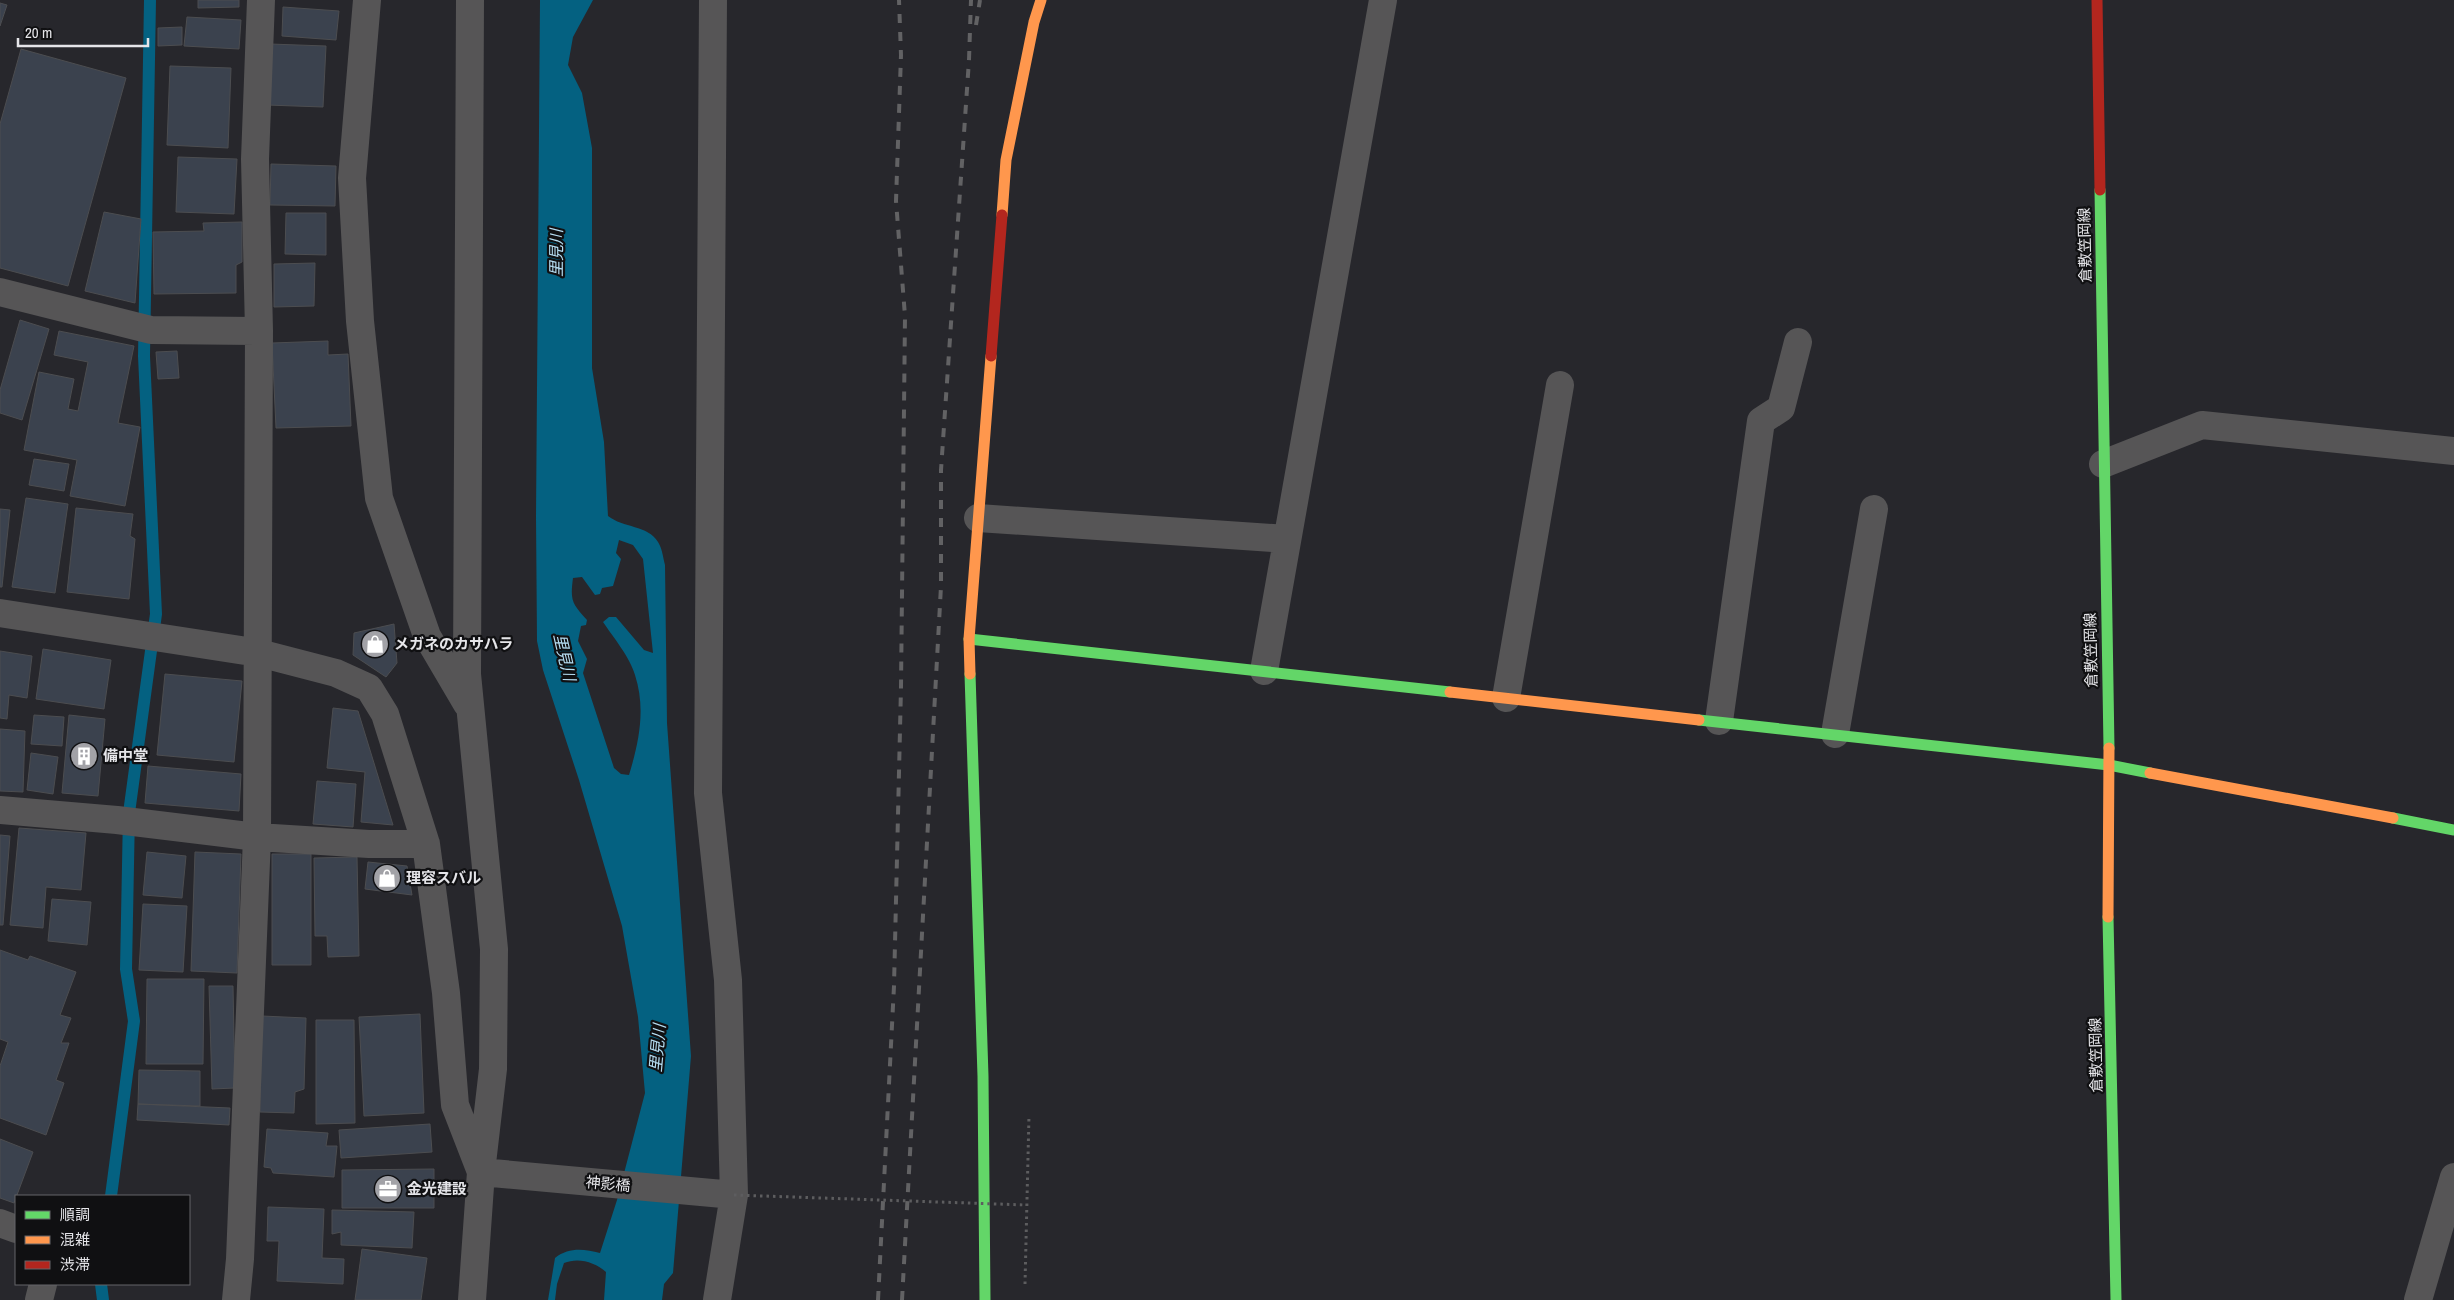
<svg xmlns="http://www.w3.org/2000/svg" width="2454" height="1300" font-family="'Archivo Narrow','Noto Sans JP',sans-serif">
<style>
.water{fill:#046181;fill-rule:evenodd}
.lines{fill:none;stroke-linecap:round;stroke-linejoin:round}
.stream{stroke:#046181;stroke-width:12}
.building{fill:#3b424e;stroke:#4c4d50}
.path{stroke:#5d5d5f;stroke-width:3;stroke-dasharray:2.5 4;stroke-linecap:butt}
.street{stroke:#565556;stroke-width:28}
.fast{stroke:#63d668;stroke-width:11}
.slow{stroke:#ff974d;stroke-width:11}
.jam{stroke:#b3261e;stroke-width:11}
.rail{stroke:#626264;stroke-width:4;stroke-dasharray:9 9;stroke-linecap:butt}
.path-bridge{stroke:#5d5d5f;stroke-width:3;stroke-dasharray:2.5 4;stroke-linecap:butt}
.labels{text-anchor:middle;stroke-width:4.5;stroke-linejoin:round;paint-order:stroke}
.street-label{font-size:15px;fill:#e5e5e9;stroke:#101012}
.poi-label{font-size:15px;font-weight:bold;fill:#e5e5e9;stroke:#101012;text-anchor:start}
.water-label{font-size:16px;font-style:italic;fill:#b7dff4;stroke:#101012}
</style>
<rect width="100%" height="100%" fill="#27272c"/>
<path class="water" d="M540,0H593L573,37L568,65L582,93L592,148V368L604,442L608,516C623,528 648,525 658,542C662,548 663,557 665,565L667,723L691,1056L673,1273L664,1284L662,1300H604L606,1272C595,1262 578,1257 564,1263L557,1284L555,1300H548L555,1258C569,1247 584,1249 600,1253L617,1200L645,1093L638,1017L622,926L579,780L543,670L537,641L536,517ZM619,540L633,545L643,559L653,653L644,650L616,617H609L603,622C613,637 630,657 635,675C646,709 639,742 629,775L621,774L614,768L583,673L587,659L578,641L581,626L586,625L587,620C572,603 570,601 573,578L582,577L595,595L600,594L602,588L613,586L621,559L616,553Z"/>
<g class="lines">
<path class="stream" d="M111,1196L134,1021L126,969L129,813L156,614L144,356L150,0
M101,1284L103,1300"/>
</g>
<path class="building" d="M198,0H239V7L198,8Z
M0,3L7,5L0,26Z
M283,7L339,11L336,40L282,36Z
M187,17L241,20L239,49L184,46Z
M182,27V45L158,46V28Z
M270,44L326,46L323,107L267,105Z
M21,49L126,78L68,286L0,268V124Z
M170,66L231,68L228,148L167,145Z
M178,157L237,159L234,214L176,212Z
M271,164L336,166L335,206L270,205Z
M104,212L141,219L135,303L85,291Z
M286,213H326V255L285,254Z
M242,222V262L236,265V293L154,294L153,232L204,231L203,223Z
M315,263L314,306L274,307V264Z
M20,320L49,329L22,420L0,413V390Z
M59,331L134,346L118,423L140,427L125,506L70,496L77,460L24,450L39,372L74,379L68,409L78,411L88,362L54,355Z
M328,341V355L348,354L351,426L276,428L272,343Z
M177,351L179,378L158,379L156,352Z
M34,459L69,464L64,491L29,485Z
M26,498L68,504L55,593L12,587Z
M76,508L133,514L130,536L135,539L129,599L67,592Z
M0,509L10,510L2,587H0Z
M394,624L397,663L386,677L353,655L354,633Z
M43,649L111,660L104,709L36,699Z
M0,651L32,656L27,698L9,695L7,719L0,718Z
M165,674L242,681L234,762L157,755Z
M333,708L358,711L393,825L361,822L365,772L327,768Z
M34,715L64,717L62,746L31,744Z
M69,715L105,719L98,796L62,793Z
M0,729L25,731L23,792L0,791Z
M31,753L58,757L53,794L27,790Z
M148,766L241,774L239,811L145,803Z
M317,781L356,784L353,827L313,824Z
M19,828L86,833L81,890L46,887L43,928L10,925Z
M0,835L10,836L3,925H0Z
M147,852L186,856L182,898L143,895Z
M195,852L241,854L237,973L191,971Z
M272,854H311V965H272Z
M357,857L359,956L328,957L327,936H315L314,858Z
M368,862L407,866L412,895L365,889Z
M52,899L91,902L87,945L48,941Z
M143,904L187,906L183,972L139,970Z
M0,950L28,960L30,956L76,972L60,1015L71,1018L61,1043H69L56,1080L64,1083L46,1135L0,1118V1066L8,1042L0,1039Z
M147,979H204L203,1064H146Z
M209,986H233L235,1088L212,1089Z
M420,1014L424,1113L364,1116L359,1017Z
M262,1016L306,1018L304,1089L295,1092L294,1113L260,1112Z
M316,1020H354L355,1123L316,1124Z
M139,1070L200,1071V1106L138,1104Z
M138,1104L230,1108L229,1125L137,1120Z
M430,1124L432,1152L341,1158L339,1130Z
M267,1129L328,1133L326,1146H337L334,1177L273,1173L271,1168L264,1167Z
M0,1139L33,1152L14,1203L0,1198Z
M434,1169V1208H342V1170Z
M268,1207L324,1209L322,1258L344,1259L343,1284L277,1281L279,1241H267Z
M332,1210L414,1212L412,1248L341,1245V1232L332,1234Z
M362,1249L427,1258L421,1300H355Z"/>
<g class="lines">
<path class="path" d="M1025,1284L1029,1115"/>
<path class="street" d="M367,0L352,178L360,321L379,498L427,636L467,704
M470,0L467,674L494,949L493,1069L481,1172L472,1300
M713,0L708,793L728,980L734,1195L717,1300
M0,292L151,330L259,331
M2103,464L2202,425L2454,451
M978,518L1287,539
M0,613L259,653L336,673L369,688L385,714L426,844L446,993L455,1105L481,1172L734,1195
M1264,671L1383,0
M1506,698L1560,385
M1719,721L1761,421L1781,408L1798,342
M1835,734L1874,509
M0,810L117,820L257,837L369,844H426
M0,1223L16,1229
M39,1300L43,1284
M236,1300L240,1259L257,837L259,331L255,159L261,0
M2418,1300L2454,1177"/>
<path class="fast" d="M2100,190L2109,748
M969,639L1450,692
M970,674L983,1076L985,1300
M1699,720L2109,765L2150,773
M2393,818L2454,830
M2108,917L2116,1300"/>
<path class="slow" d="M1002,215L1006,160L1034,22L1041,0
M970,674L969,639L991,356
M1450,692L1699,720
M2150,773L2393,818
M2108,917L2109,748"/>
<path class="jam" d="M2097,0L2100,190
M991,356L1002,215"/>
<path class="rail" d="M976,25L980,0
M878,1300L894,986L901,687L905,316L896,201L901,55L899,0
M902,1300L941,586V470L969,60L971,0"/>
<path class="path-bridge" d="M734,1195L1026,1205"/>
</g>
<defs>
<g id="shop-disc" transform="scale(1.4375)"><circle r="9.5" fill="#a2a2a7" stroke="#101012"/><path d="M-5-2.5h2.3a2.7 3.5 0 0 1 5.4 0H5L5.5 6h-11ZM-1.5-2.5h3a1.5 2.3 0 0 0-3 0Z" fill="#fff"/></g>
<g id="building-disc" transform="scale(1.4375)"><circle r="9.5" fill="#a2a2a7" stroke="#101012"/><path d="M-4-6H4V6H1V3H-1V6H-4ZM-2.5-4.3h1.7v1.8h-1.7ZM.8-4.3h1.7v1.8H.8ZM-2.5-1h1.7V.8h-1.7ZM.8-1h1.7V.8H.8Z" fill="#fff"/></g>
<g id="office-disc" transform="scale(1.4375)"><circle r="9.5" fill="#a2a2a7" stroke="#101012"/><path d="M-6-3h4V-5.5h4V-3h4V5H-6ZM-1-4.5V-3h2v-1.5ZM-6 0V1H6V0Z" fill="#fff"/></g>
</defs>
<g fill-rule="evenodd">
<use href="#shop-disc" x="375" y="644"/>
<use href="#building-disc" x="84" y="756"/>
<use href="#shop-disc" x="387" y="878"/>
<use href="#office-disc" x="388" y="1189"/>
</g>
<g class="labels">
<g class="street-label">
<text transform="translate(2085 245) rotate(-91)" y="5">倉敷笠岡線</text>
<text transform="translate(2091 650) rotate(-91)" y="5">倉敷笠岡線</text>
<text transform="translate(2096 1055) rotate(-91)" y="5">倉敷笠岡線</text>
<text transform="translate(608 1184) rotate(5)" y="5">神影橋</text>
</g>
<g class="poi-label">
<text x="394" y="649">メガネのカサハラ</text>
<text x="103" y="761">備中堂</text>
<text x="406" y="883">理容スバル</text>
<text x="407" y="1194">金光建設</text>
</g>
<g class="water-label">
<text transform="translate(556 253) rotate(-90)" y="6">里見川</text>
<text transform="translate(565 657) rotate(77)" y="6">里見川</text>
<text transform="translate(657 1048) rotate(-85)" y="6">里見川</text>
</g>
</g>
<rect x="15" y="1195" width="175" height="90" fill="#101012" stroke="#656568"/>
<rect x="25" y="1211" width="25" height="8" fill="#63d668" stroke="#656568"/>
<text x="60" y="1220" font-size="15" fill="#e5e5e9">順調</text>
<rect x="25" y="1236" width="25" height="8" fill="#ff974d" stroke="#656568"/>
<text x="60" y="1245" font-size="15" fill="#e5e5e9">混雑</text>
<rect x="25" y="1261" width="25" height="8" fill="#b3261e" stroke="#656568"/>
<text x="60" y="1270" font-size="15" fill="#e5e5e9">渋滞</text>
<path d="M18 38v8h130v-8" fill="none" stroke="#e5e5e9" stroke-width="2.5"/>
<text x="25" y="38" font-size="15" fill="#e5e5e9" stroke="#101012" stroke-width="4" paint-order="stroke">20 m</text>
</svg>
